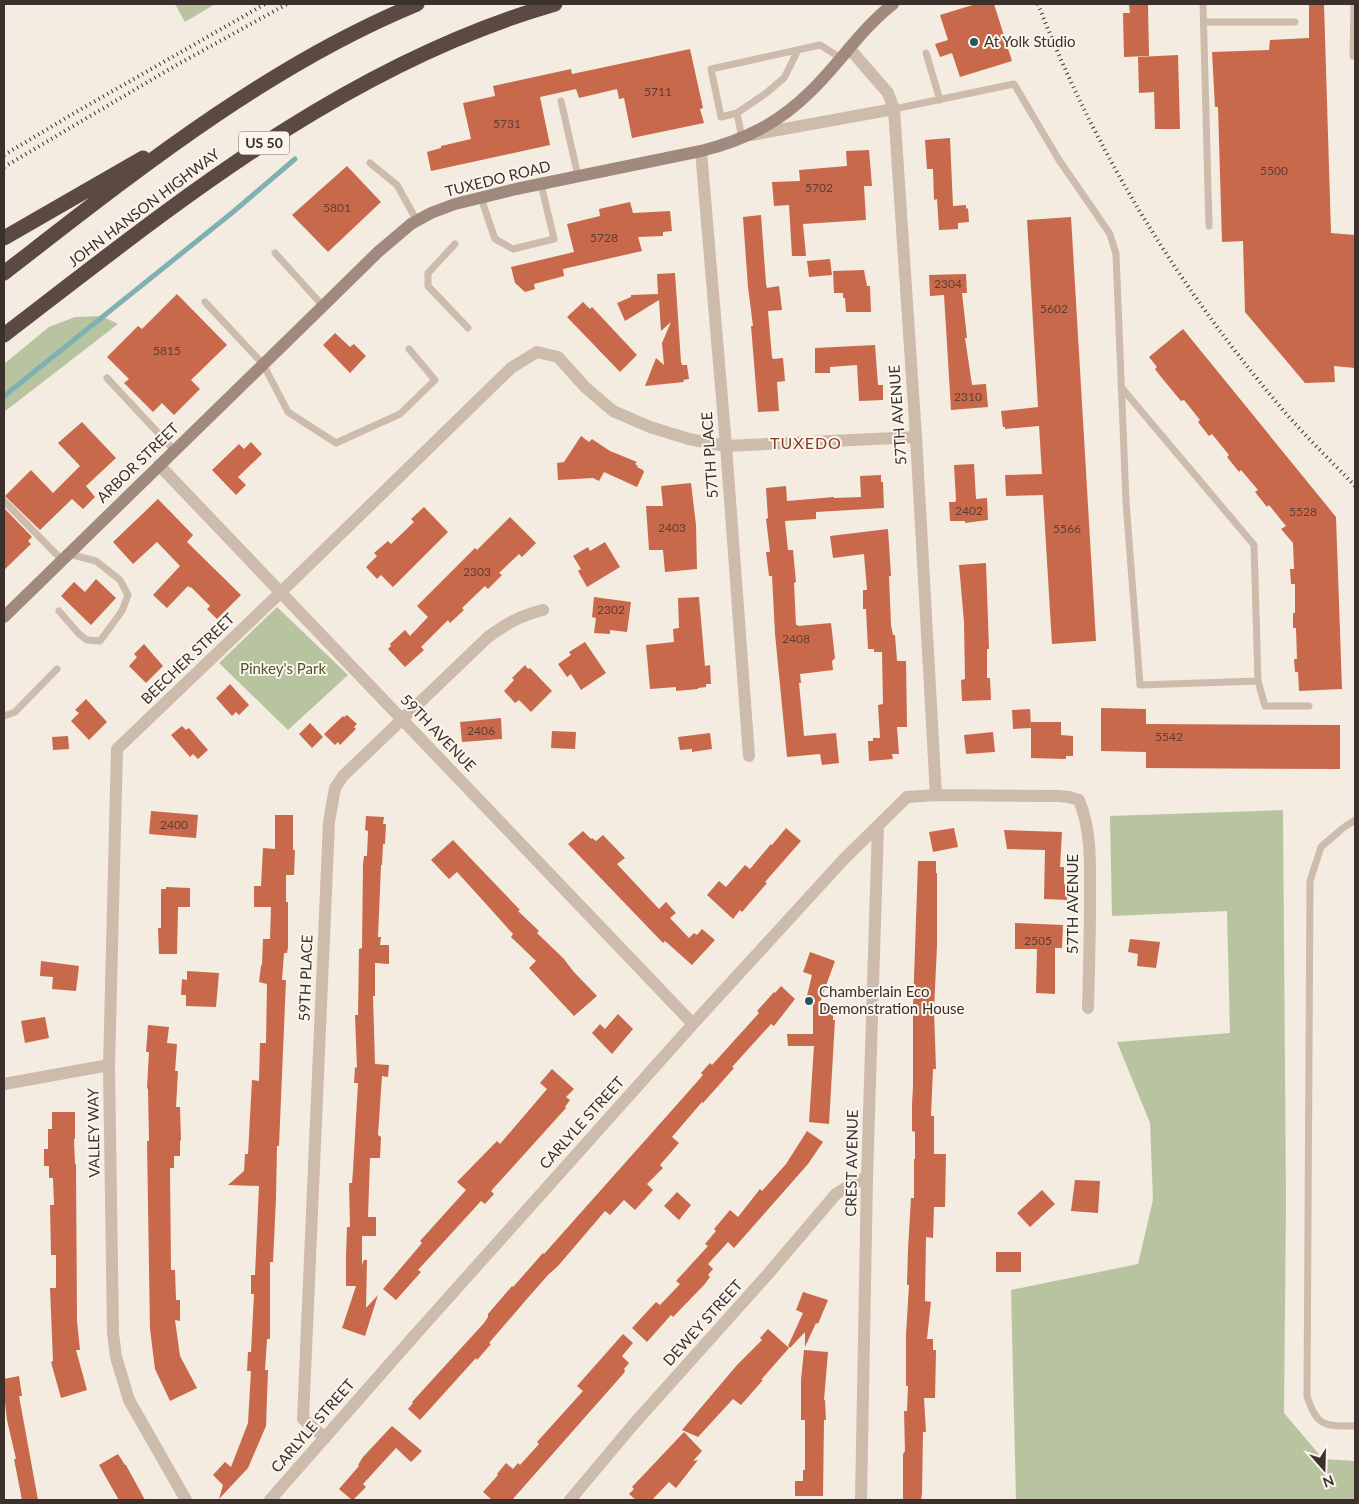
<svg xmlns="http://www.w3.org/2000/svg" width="1359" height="1504" font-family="Lato,sans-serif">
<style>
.green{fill:#b8c4a0}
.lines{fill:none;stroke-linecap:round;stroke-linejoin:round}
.stream{stroke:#7fb0b2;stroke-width:5}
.building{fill:#c8694b}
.lane{stroke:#cdbbac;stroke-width:7}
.street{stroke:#cdbbac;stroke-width:12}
.secondary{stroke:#a18a7d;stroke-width:12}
.highway{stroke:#5c4a42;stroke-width:15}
.rail{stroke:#3b302b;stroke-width:4;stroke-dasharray:1 4;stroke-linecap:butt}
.poi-dot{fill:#1f5a5e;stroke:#fbf5ee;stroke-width:2}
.labels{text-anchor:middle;stroke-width:4;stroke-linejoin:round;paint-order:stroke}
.number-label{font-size:12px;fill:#5e3e33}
.shield{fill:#fbf5ee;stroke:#756b66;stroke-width:1}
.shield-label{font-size:14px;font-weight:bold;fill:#3b302b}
.poi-label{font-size:15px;fill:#3b302b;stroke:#fbf5ee;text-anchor:start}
.street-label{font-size:15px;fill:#3b302b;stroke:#fbf5ee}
.park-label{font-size:15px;fill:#4a5a2e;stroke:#fbf5ee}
.neighbourhood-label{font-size:16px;letter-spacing:1px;fill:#8c3b22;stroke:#fbf5ee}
</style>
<rect width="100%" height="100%" fill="#f4ebe1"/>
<path class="green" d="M175,4H215L185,22Z
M102,316L118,324L4,412V364L49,327L75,317Z
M277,607L348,675L288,730L219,663Z
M1283,810L1286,1202L1284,1413L1323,1459L1355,1461V1500H1016L1011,1290L1138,1264L1153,1200L1150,1123L1117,1042L1230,1033L1227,911L1112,916L1110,816Z"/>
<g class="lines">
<path class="stream" d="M4,396L233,212L295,159"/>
</g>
<path class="building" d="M976,4H994L1012,61L960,77L952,53L940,57L935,44L948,40L940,15Z
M1309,4H1324L1331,233L1355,235V368L1334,366L1335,382L1305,383L1245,312L1243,241L1222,242L1218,107H1215L1212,52L1269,50L1270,40L1309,38Z
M1129,5H1148L1149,56L1124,57L1123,13H1130Z
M690,49L703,108L700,109L704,123L632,138L624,98L619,99L617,89L579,98L576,89L540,97L550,145L431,171L427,152L441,148V146L471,139L463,103L495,96L493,86L571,69L572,74Z
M1178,55L1180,129H1155L1154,92L1139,93L1138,57Z
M950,138L953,206L966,205V209L968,208L969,222L958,223V229L939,230L937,199L934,200L933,169H927L925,140Z
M869,150L872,186H864L866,220L803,224L806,256H792L789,205L774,206L772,182L800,181L799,170L847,166L846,151Z
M347,166L381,202L328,252L292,215Z
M630,202L633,213L670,211L672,231L663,232V236L638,237L642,251L563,269L564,276L534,284L535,289L525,292L515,283L511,267L574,252L567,224L600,216L599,209Z
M761,215L766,284L767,288L779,286L782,310L768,311L772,357L773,359L783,358L785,381L777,382L779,411L758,412L751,326H753L748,287L743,217Z
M1071,217L1096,641L1052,644L1043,495L1006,496L1005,475L1042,474L1039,426L1005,429V427H1003L1001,411L1038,407L1027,220Z
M830,259L832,275L809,277L807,261Z
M864,270L867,286H870L871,312H846L845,298H843V293H834L833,271Z
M675,273L681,362L682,365H687L689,379L683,380L684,382L645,386L656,358L664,365L662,343L671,322L661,331L659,300L625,321L617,303L631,297V295L658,294L657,274Z
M966,274L967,293H962L967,338H965L972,385L986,384L988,407L951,410L944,295L930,296L929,275Z
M177,294L227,345L191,380L200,389L174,415L162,403L153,412L124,383L129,379L107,357L138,326L142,329Z
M583,302L590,309L592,307L637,355L620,372L567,317Z
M1183,329L1336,517L1342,689L1299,691L1298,672H1295L1294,659H1297L1296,628H1293V613H1295V584H1291L1290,569H1294L1293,543L1281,529L1286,526L1269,505L1267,507L1255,492L1258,490L1241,470L1239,472L1227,457L1229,455L1212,434L1209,436L1198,422L1200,420L1184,400L1181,401L1161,377L1155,369L1157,367L1149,357Z
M335,333L350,347L354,344L366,356L350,373L323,345Z
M875,345L878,385H883V400L859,401L857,365L830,367V373H815V348Z
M82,422L116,458L86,486L95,497L83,509L72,499L40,530L5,496L31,470L53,493L80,466L58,443Z
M581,436L589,442L592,439L610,451L637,462L635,464L638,466L637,467L643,470L644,472L637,487L604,472L599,481L593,478L558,480L557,463L564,462Z
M251,442L262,454L238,477L246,485L236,495L212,470L239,444L244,449Z
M974,464L976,499L987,498L988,520L965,523V521H950L949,502H955L956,500L954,465Z
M881,475V482H883L884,508L816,512V519L785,521L788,550H793L796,582L794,583L796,625H798V626L831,623L835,658L832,661L833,670L800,674L801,683H799L804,736L836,733L839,763L822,765L820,754L787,757L775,634L772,576H769L766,552H770L766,519L768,518L766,488L786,486L787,501L834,497V498L861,497L860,476Z
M691,483L696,525L697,569L665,572L663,550H649L646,506H663L661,486Z
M158,499L193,535L187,542L241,595L217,619L207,609L210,606L191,587L190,588L188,586L167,608L153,595L180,566L157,542L133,564L113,542Z
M424,507L448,532L393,587L381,575L377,579L366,567L377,556L374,553L388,541L391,544L414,522L411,519Z
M4,508L32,537L28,541L31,544L4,570Z
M510,517L536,543L522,557L519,554L499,573L502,575L488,589L485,586L462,608L464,610L450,623L448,620L421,647L424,650L405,667L388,649L391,646L390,644L405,630L410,636L428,617L417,606L475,548L477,550Z
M888,529L891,576H889L891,625L893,635H895L897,661H906L907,727H897L899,754H892L893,759L869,761L868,741H873V738H880L878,705L883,704L882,652H874V649H868L866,609H863V590H867L864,554L833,558L830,536Z
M605,542L620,567L587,587L578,571L581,569L573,556L588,547L590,551Z
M986,563L989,649H987V678H990L991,700L962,701L961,680L965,679L964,622L959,565Z
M96,579L116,598L91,625L61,596L74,582L85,592Z
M594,597L631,602L627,632L610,630V634L594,633L596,618L592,617Z
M699,597L705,666L710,665L711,684H706V687L698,688V689L676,691V687L650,689L646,645L674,642L673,629L679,628L678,598Z
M585,642L606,673L581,690L571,674L567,677L558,664L571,655L569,652Z
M144,644L163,666L146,683L129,666L137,657L134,654Z
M525,665L528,669L530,668L552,691L531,712L519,700L515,703L504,691L514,680L512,678Z
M230,684L249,705L239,715L236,712L232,716L216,698Z
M86,699L107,722L89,740L71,721L79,713L75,710Z
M1101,708L1146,709V724L1340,725V769L1146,768V752L1101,751Z
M1030,709L1031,726V722H1061V735L1073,736V756H1066V759L1031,758V728L1013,729L1012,710Z
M347,715L357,724L354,727L356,729L340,745L338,742L335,745L324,734L343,716L344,717Z
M501,718L502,739L462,742L460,722Z
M310,723L323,737L312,748L299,734Z
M182,726L186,730L189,728L208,750L198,759L193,754L190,757L171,735Z
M552,731L576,732L575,749L551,748Z
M993,732L995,752L966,754L964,735Z
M710,733L712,749L692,752V749L680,750L678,737Z
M68,736L69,749L53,750L52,737Z
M151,811L198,815L196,838L149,834Z
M275,815H293V850H295L294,875H286V902H288V947L287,953H284L282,980H286L279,1146H277L276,1198L273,1262H270V1339H267L265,1370H268L266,1426L248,1468L219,1499L223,1485L213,1475L225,1462L231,1467L248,1423L251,1371H247L248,1352H251L254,1294H251V1275H255L259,1186L228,1185L244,1171L245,1154H248L252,1080L259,1081L260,1043H266L267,984L259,982L261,966L262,964L263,939H270L271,907H254V886H261L263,848L275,849Z
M366,816L384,817L383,824H386L385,844H383L382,865H381L378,937H381L380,945H389V964L375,963V996H373L375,1064L389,1065L388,1077L382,1076L378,1135L381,1137L380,1158H370L368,1217H376V1236H362V1265L364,1260H367L366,1308L378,1295L365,1336L342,1328L356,1286H346V1256L347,1227H350L349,1183H352L353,1170L358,1083H354L355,1067L357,1068L355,1015H358L359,949L362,948L363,864L364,856H367L368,831L365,830Z
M786,828L801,841L765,882L767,883L742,912L740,910L733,919L707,895L719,881L726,887L745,865L750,869L771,844L772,845Z
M954,828L958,847L933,852L929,832Z
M1004,830L1062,832L1060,867H1064V884H1067V900L1044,899L1045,850L1007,849Z
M583,831L591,839L592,838L596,841L603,835L625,858L617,864L659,909L666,902L676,913L670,918L689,938L694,933L697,935L702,929L715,940L692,965L665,941L663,943L568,844Z
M453,840L520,910L518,911L539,931L537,933L564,959L573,971L597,996L574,1016L529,968L536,961L511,937L513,934L487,905L457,872L449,879L431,860Z
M918,861H936V873H937V946L934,1009L936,1069H933L931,1116H934V1154H946L945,1207H934L933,1238L926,1237L925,1301L931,1302L927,1339H933V1350H936L935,1398H924L926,1432H923L922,1493L921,1500H903V1454L905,1451L904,1411H907L908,1386H906V1335L909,1285H907L908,1249L911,1198H914V1159H915V1132L912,1131V1104L913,1086V1007Z
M166,887L190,888V907H178L177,954H159L158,928H161V889H166Z
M1015,923L1063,925L1062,948H1055V994L1036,993L1037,949H1015Z
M1130,939L1160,942L1156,968L1137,966L1138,954L1128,952Z
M810,952L835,961L819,1005H833V1020H835L829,1124L809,1122L814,1046H788L787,1034H813V1006L805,1004L812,975L803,972Z
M41,961L79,966L76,991L52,989L53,977L40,976Z
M187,971L219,973L216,1007L186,1006V995H181L182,979L187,980Z
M781,986L795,999L774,1026L771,1024L732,1067L734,1068L703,1103L702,1102L672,1137L679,1143L660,1165L663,1168L647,1184L653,1190L635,1210L624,1200L610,1215L605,1211L558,1266L548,1275L526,1300L489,1343L491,1344L477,1360L476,1358L420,1420L408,1409L413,1403L412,1402L484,1323L488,1317V1314L512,1286L513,1287L543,1253L544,1254L681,1100L703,1075L701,1073L710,1063L712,1065L759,1013L757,1011L774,992L775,993Z
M618,1014L633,1029L612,1054L592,1033L600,1024L605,1029Z
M45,1017L49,1038L25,1043L21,1021Z
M148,1025L169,1027L167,1043L177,1044L175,1071H178L176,1107H180L181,1141L180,1140V1156H174V1168H170L171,1270H175L176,1300H180V1321L175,1320L180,1356L197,1388L170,1401L155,1369L150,1329L147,1141H149L148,1089L147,1088L149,1052H146Z
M552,1069L574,1089L566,1097L570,1100L565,1107L566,1108L491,1191L494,1194L485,1204L481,1201L418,1270L421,1272L396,1300L383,1289L417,1249L422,1243L420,1241L466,1190L457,1182L497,1141L500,1144L547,1089L540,1083Z
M52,1112H75V1139H74L75,1164H76L77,1321L80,1350H76L87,1390L61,1398L51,1362L53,1361L50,1288H56V1255H51L50,1205H54L53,1178H49V1166H44V1149H48V1129H52Z
M807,1131L823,1142L808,1164L734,1248L728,1242L708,1264L713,1269L708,1275L710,1277L704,1285L673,1317L671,1315L647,1342L632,1328L656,1302L660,1305L680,1284L676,1281L708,1246L705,1244L716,1231L714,1229L730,1210L738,1217L760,1189L762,1191L786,1164Z
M1075,1180L1100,1181L1098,1213L1071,1211Z
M1042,1190L1055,1204L1030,1227L1017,1213Z
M677,1192L691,1205L679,1220L664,1206Z
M996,1252H1021V1272H996Z
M803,1292L828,1300L818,1324L816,1323L805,1347V1332L790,1348L788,1346L803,1313L796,1310Z
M768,1329L789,1348L761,1380H763L741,1405L733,1399L698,1437L682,1430L737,1365L762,1340L760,1338Z
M623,1334L633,1343L622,1356L629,1363L624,1369L625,1371L624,1373L512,1500H492L483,1492L498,1475L497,1474L506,1463L513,1469L518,1463L520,1465L539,1444L537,1442L583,1391L577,1386Z
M804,1350L828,1352L824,1400H825L826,1420H824L823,1496H795V1481H803V1470H805V1420H801V1380Z
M19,1376L22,1396H19L38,1500H22L14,1459H16L7,1420L4,1394V1379Z
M392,1426L422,1451L411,1462L396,1448L363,1484L366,1487L353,1500H352L339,1489L359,1466L358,1465L363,1457Z
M684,1432L702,1451L693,1461L698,1460L676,1488L669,1482L652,1500H636L629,1494L634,1489L632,1487Z
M118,1454L125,1465H126L145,1500H119L112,1488L99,1465Z"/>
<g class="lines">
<path class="lane" d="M1203,4L1209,226
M1354,4L1353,56H1355
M1204,22H1295
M926,53L940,100
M561,101L578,176
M894,109L1014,84L1059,160L1110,234L1116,254L1126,501L1140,685L1258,681L1254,545L1121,387
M737,113L765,94L784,78L798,50
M742,138L737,113L721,117L711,69L820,45L841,58
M370,163L397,185L417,221
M481,198L495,239L513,249L554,239L541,184
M455,244L428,273V286L468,328
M275,253L323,306
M205,302L263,364L288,412L336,443L400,414L435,380L409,349
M107,378L174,450
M4,501L62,560
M59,611L79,634L87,640L100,641L122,611L128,595L120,580L96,561L69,554
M1258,681L1265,706H1309
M4,716L15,712L57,669
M1355,820L1343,828L1321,847L1310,881L1307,1396C1317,1427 1324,1426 1355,1426"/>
<path class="street" d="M849,48L888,93L894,109L916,437L936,795
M751,135L894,109
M701,151L726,446L749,756
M159,465L693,1024
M4,1084L109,1065
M325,1438L303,1419L329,822L335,788L343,776L488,637C508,623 519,616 543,610
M186,1500L129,1400L116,1357L113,1333L109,1065L117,749L281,592L511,368L537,352L558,357L585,387L613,411L650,427L689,439L726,446L916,437
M270,1500L415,1335L693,1024L844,859L907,797L936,795L1058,796L1069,797L1079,800C1092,832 1090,866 1090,900C1090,936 1089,972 1088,1008
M570,1500L632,1426L768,1274L836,1194L850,1185L867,1177
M861,1500L867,1177L878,826"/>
<path class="secondary" d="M4,617L323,306L378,252L411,224L431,213L455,204L516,189L701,151C745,140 779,123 811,91C840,63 861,29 893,4"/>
<path class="highway" d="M4,238L143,158
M4,273C132,174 266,66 417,4
M4,335C175,204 344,65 555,4"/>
<path class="rail" d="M1038,4C1095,152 1180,289 1283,410C1305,436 1331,461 1355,486
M4,155L76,112L265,4
M4,167L173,67L287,4"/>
</g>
<g class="poi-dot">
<circle cx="974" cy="42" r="5"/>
<circle cx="809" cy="1001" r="5"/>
</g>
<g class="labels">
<g class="number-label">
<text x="658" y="96">5711</text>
<text x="507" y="128">5731</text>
<text x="1274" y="175">5500</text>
<text x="819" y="192">5702</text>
<text x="337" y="212">5801</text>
<text x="604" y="242">5728</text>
<text x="948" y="288">2304</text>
<text x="1054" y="313">5602</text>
<text x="167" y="355">5815</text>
<text x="968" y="401">2310</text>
<text x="969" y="515">2402</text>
<text x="1303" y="516">5528</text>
<text x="672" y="532">2403</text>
<text x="1067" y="533">5566</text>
<text x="477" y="576">2303</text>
<text x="611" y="614">2302</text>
<text x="796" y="643">2408</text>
<text x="481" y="735">2406</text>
<text x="1169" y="741">5542</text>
<text x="174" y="829">2400</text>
<text x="1038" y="945">2505</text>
</g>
<rect class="shield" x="239" y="131.5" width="50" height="23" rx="4"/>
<g class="shield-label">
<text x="264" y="148">US 50</text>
</g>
<g class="poi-label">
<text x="984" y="47">At Yolk Studio</text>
<text x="819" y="997">Chamberlain Eco<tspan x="819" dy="17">Demonstration House</tspan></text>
</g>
<g class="street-label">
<text transform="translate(498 179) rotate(-14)" y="5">TUXEDO ROAD</text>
<text transform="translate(144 208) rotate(-37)" y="5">JOHN HANSON HIGHWAY</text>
<text transform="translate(898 415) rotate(-94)" y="5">57TH AVENUE</text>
<text transform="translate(710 455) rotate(-94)" y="5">57TH PLACE</text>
<text transform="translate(138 463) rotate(-44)" y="5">ARBOR STREET</text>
<text transform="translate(188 659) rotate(-44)" y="5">BEECHER STREET</text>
<text transform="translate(438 733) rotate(46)" y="5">59TH AVENUE</text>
<text transform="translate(1073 904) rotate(-90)" y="5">57TH AVENUE</text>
<text transform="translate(306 978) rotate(-88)" y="5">59TH PLACE</text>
<text transform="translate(582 1123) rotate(-48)" y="5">CARLYLE STREET</text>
<text transform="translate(94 1133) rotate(-91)" y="5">VALLEY WAY</text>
<text transform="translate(852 1163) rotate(-89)" y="5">CREST AVENUE</text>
<text transform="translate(703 1323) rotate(-48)" y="5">DEWEY STREET</text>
<text transform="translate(313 1426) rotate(-49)" y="5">CARLYLE STREET</text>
</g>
<g class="park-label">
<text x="283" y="674">Pinkey's Park</text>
</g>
<g class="neighbourhood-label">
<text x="806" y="449">TUXEDO</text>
</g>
</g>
<rect width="1359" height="1504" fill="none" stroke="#3b302b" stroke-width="10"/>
<g transform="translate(1324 1469) rotate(160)" stroke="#fbf5ee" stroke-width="4" paint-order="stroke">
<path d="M0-4L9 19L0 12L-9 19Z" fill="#3b302b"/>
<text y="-8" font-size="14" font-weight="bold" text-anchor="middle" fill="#3b302b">N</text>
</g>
</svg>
